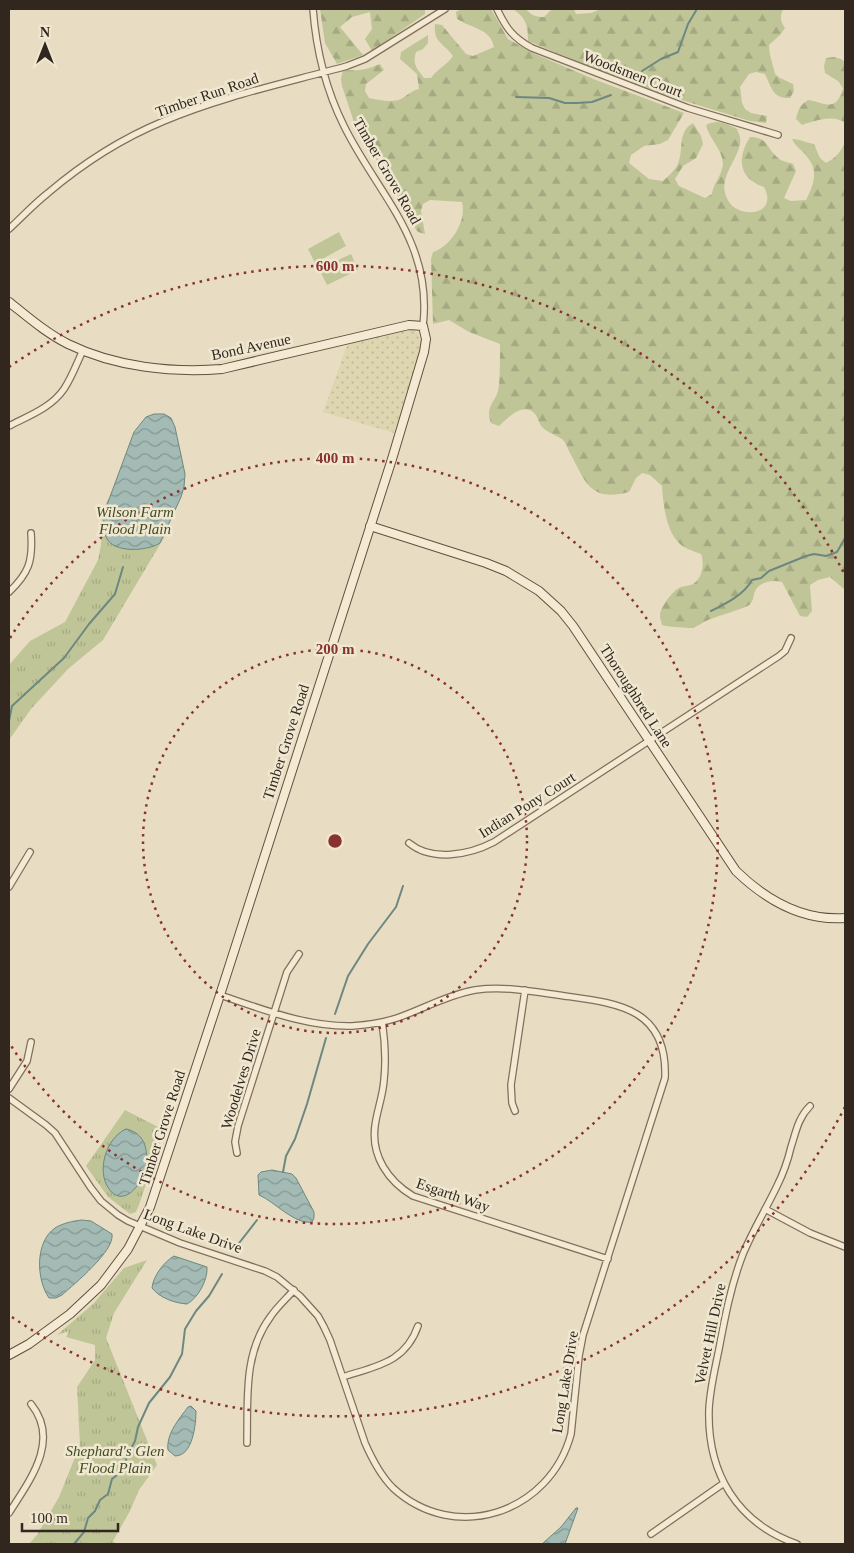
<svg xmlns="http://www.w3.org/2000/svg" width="854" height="1553" font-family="Georgia,serif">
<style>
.farmland{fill:url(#farmland-dots)}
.grass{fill:url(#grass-tufts)}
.forest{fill:url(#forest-firs)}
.pitch{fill:#bfc597}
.water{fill:url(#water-waves);stroke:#6c8881}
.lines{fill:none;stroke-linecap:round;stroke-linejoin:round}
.stream{stroke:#6c8881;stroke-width:2}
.street-casing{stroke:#806f5b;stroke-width:8}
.secondary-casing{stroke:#61503e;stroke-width:10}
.street{stroke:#f4ead4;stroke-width:5.5}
.secondary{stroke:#f4ead4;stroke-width:8}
.ring{fill:none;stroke:#883232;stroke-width:2.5;stroke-dasharray:2.5 5}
.labels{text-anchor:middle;stroke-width:5;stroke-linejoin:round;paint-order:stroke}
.street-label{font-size:15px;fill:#31271e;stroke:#f0e7d0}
.park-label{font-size:15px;font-style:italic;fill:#424b26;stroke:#f0e7d0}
.centre{fill:#883232;stroke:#f0e7d0;stroke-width:2.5}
.ring-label{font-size:15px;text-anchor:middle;font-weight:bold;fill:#883232;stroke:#f0e7d0;stroke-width:5;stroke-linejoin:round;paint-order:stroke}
</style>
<defs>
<pattern id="farmland-dots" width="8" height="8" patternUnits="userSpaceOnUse" patternTransform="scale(1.25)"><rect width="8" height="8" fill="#ddd6b0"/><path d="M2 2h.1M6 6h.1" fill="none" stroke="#beb897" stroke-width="1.8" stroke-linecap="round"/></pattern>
<pattern id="grass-tufts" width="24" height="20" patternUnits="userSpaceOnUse" patternTransform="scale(1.25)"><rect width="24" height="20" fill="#bfc597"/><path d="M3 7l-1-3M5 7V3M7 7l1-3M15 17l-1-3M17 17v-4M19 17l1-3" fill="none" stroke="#a5a982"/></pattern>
<pattern id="forest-firs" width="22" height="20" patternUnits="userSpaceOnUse" patternTransform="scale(1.25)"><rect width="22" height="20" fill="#bfc597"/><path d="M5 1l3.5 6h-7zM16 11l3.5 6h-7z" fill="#a5a982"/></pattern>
<pattern id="water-waves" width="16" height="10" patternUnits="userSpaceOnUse" patternTransform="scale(1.25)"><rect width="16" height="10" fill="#a3bbb4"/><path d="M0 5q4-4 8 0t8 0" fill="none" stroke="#859892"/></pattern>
</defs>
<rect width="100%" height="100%" fill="#e8ddc2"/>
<path class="farmland" d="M409,330H414L419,334L421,348L394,433L323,412L348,343Z"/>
<path class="grass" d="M116,487L172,499L165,536L103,640L68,669L31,709L9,740V665L30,641L65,622L98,560L101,545L102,515L107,501Z
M125,1110L164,1130L140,1202L136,1212L130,1214L108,1197L86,1166Z
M147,1260L114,1313L106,1338L157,1465L139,1490L130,1511L113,1541L116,1544H29L37,1535L59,1497L80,1445L77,1387L95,1360V1345L66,1337L69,1331L57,1335L93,1304L124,1268Z"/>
<path class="forest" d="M320,9H425V14L372,51L365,39L372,29L370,12L352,17L340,27L363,55L337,64L325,43Z
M461,9H491L508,39L535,54L596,80L684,113L668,140L660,144L644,146L631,155L629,163L649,179L663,181C668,176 673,172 677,166C685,150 676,133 693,123L701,136L703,144L696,158L683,166L675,179L679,186L705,198L712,194C713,184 720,178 722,169C727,153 709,140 706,125C718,119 725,123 737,129C739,133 741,138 740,144C736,164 715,180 729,202C740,219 779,215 764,187C738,178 737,158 750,137C768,137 766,148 778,158C781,161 788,162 793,164L796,171L784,198L791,201L806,200C813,187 819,171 808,158C803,150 796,148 792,139C801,139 806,143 814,144L820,158L826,163C836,158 840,152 845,143V590L830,577L818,580L810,585L812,611L807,617L800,616L782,582C772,579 757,582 754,594C753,598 753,602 749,605C746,608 714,617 706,621C702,623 697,627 692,628C687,628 667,627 662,625C662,624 660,618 660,617C659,608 672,592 679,588C683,586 687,586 691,585C702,580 705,564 701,554C694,551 685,549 680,544C666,532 663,503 662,486L650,475L642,473L636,478L629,492C590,502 586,483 570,453C568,449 566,443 563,440C557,435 548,433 543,428C539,424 538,418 535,414C523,401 508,418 499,426L491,423C484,404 498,402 499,385C500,372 500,358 500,344L469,332L449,320L433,324L431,259L433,252C451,246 467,221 462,202L430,200L423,204L421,211L425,234L418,232L408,219L391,184L354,122L342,86L341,79L343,70C358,71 366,70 380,64L384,70L366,84L365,91L369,98C379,100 392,103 401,99C408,95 411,91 419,89L417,74L400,59L401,52L428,35V43L423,49L416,52C412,64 417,69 424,78H431C437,69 447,65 453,56C444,43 433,43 435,24L442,25L466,54L473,56L494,47C491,29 471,28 457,19L456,12Z
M513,9H526C531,15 535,17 544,17L552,9H574L576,14L591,13L601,9H783C780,17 780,21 785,28L780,35L769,45C769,55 773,64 775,74L780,78L793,84L794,91L790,98C773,99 771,87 765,74L756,72L749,74L740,87L742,103L745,109L751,113L767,116L766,123L750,121L639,87L528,41C528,25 526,18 513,9Z
M834,57L841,59L845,62V123C833,114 815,121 802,125L796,119C798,110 800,105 808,100C826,103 836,113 843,88L838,81L825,73L824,66L826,58Z"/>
<path class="pitch" d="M339,232L346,246L315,263L308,249Z
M351,254L358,270L327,285L319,269Z"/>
<path class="water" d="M154,414H164L171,418L175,427L185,474L184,487L181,497L160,543C148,551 113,554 106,537C103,529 104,520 104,513L134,432L146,417Z
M126,1129C170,1138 133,1221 109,1189C96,1171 106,1138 126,1129Z
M272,1170L292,1174L296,1178L314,1212V1218L312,1222C295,1225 275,1202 259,1195L258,1175L261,1172Z
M82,1220L91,1221L112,1234C115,1251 74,1284 62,1295L56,1298H49C36,1279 35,1242 55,1228C63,1223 73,1221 82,1220Z
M174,1256L207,1267C208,1280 198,1298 187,1304C174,1303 160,1298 152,1288C153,1276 164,1262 174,1256Z
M191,1406L196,1411C196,1424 193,1456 175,1456L168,1450C166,1434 179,1419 188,1407Z
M576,1508H578L565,1544H542L561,1527Z"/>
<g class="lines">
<path class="stream" d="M642,71L661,59L678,52L688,24L697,9
M516,97L549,98L565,103H577L592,102L611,95
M711,611C725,604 744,595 752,580L761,578L769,571L806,556L814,554L826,556L837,552L845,538
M9,721L12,706L64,658L89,624L115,594L123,567
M335,1014L348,976L368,944L396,907L403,886
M283,1172L286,1156L295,1139L307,1104L326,1038
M236,1247L257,1220
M74,1544L84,1532L88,1518L95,1511L100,1500L108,1494L112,1479L122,1471L128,1454L135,1441L138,1427L149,1403L170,1377L182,1354L185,1329L196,1311L209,1296L222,1274"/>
<g class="street-casing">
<path id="street" d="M313,9C316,48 326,90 344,126C378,195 433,241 423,326
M497,9C506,28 513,38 532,48L688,108L778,135
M9,229C22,217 34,204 48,193C82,164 123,138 164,121C223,96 286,83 347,66L365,59L445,9
M9,426C28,416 51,408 64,389C72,377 77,363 83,350
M9,592C29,573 33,561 31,533
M409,843C432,862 469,855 494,842L779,656L785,651L791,638
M9,887L30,852
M382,1022C385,1041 386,1061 384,1080C383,1096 377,1110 375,1126C371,1156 388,1181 413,1196L608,1259
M9,1089L27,1061L31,1042
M9,1098L46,1125L55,1133L91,1188L101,1201L118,1215L128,1221L180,1243L265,1271L277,1277L300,1296L318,1316L324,1327L330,1340L365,1443C372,1459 380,1475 393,1488C455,1545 550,1513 571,1434L579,1356L583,1335L665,1078C668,1005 613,1003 558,995C531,991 503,986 475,990C447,995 423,1009 397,1018C382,1023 367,1025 352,1026C306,1027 262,1009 220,995
M515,1111L512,1103L511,1085L525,990
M237,1153L235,1142L238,1126L287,972L299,954
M765,1209L810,1233L845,1247
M343,1377C376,1366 405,1363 418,1326
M247,1443C248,1399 243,1353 271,1316C277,1307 286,1299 294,1290
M9,1513C29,1481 61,1441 31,1404
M651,1534L724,1483
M797,1544C737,1523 707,1473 709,1409C710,1389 715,1369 719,1349C725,1317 731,1285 743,1254C753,1230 766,1209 777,1186C783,1174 788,1160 791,1147C796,1132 798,1118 810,1106"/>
</g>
<g class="secondary-casing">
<path id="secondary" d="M9,302C28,317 46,333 68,344C115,367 172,373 222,369L409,325L423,326L426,339L424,352L392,459L220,995L150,1207L128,1249L101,1285L70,1314L29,1344L9,1355
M370,526L486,563L506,571L539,591L561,611L573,626L736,871C766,900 802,921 845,918"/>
</g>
<use href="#street" class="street"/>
<use href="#secondary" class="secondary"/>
</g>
<g class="ring">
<circle cx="335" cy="841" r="192"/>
<path d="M10 638A383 383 0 1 1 10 1044"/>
<path d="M845 1107A575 575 0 0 1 9 1315M9 367A575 575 0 0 1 845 575"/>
</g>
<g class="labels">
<g class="street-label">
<text transform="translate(633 74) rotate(21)" y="5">Woodsmen Court</text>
<text transform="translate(207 95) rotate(-19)" y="5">Timber Run Road</text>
<text transform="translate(387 171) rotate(60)" y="5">Timber Grove Road</text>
<text transform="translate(251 347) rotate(-12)" y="5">Bond Avenue</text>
<text transform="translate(636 696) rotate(57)" y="5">Thoroughbred Lane</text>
<text transform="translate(286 742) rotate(-72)" y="5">Timber Grove Road</text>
<text transform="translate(527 805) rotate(-32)" y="5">Indian Pony Court</text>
<text transform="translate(241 1079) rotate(-73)" y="5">Woodelves Drive</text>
<text transform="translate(162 1128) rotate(-72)" y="5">Timber Grove Road</text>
<text transform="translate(453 1195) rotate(19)" y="5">Esgarth Way</text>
<text transform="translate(193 1231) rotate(20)" y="5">Long Lake Drive</text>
<text transform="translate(710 1334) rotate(-78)" y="5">Velvet Hill Drive</text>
<text transform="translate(565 1382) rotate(-81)" y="5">Long Lake Drive</text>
</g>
<g class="park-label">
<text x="135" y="517">Wilson Farm<tspan x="135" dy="17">Flood Plain</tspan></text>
<text x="115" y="1456">Shephard's Glen<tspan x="115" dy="17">Flood Plain</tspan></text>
</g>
</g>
<circle cx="335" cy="841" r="8" class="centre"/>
<g class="ring-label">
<text x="335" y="271">600 m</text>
<text x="335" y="463">400 m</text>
<text x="335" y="654">200 m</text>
</g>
<rect width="854" height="1553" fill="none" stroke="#31271e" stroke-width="20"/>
<g transform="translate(45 45)" stroke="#f0e7d0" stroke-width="4" paint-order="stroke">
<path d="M0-4L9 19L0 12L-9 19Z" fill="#31271e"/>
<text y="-8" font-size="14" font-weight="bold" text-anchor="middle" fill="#31271e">N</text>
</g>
<path d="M22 1523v8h96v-8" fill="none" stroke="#31271e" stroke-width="2.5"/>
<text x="30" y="1523" font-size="15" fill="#31271e" stroke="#f0e7d0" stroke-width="4" paint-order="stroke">100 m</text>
</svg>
